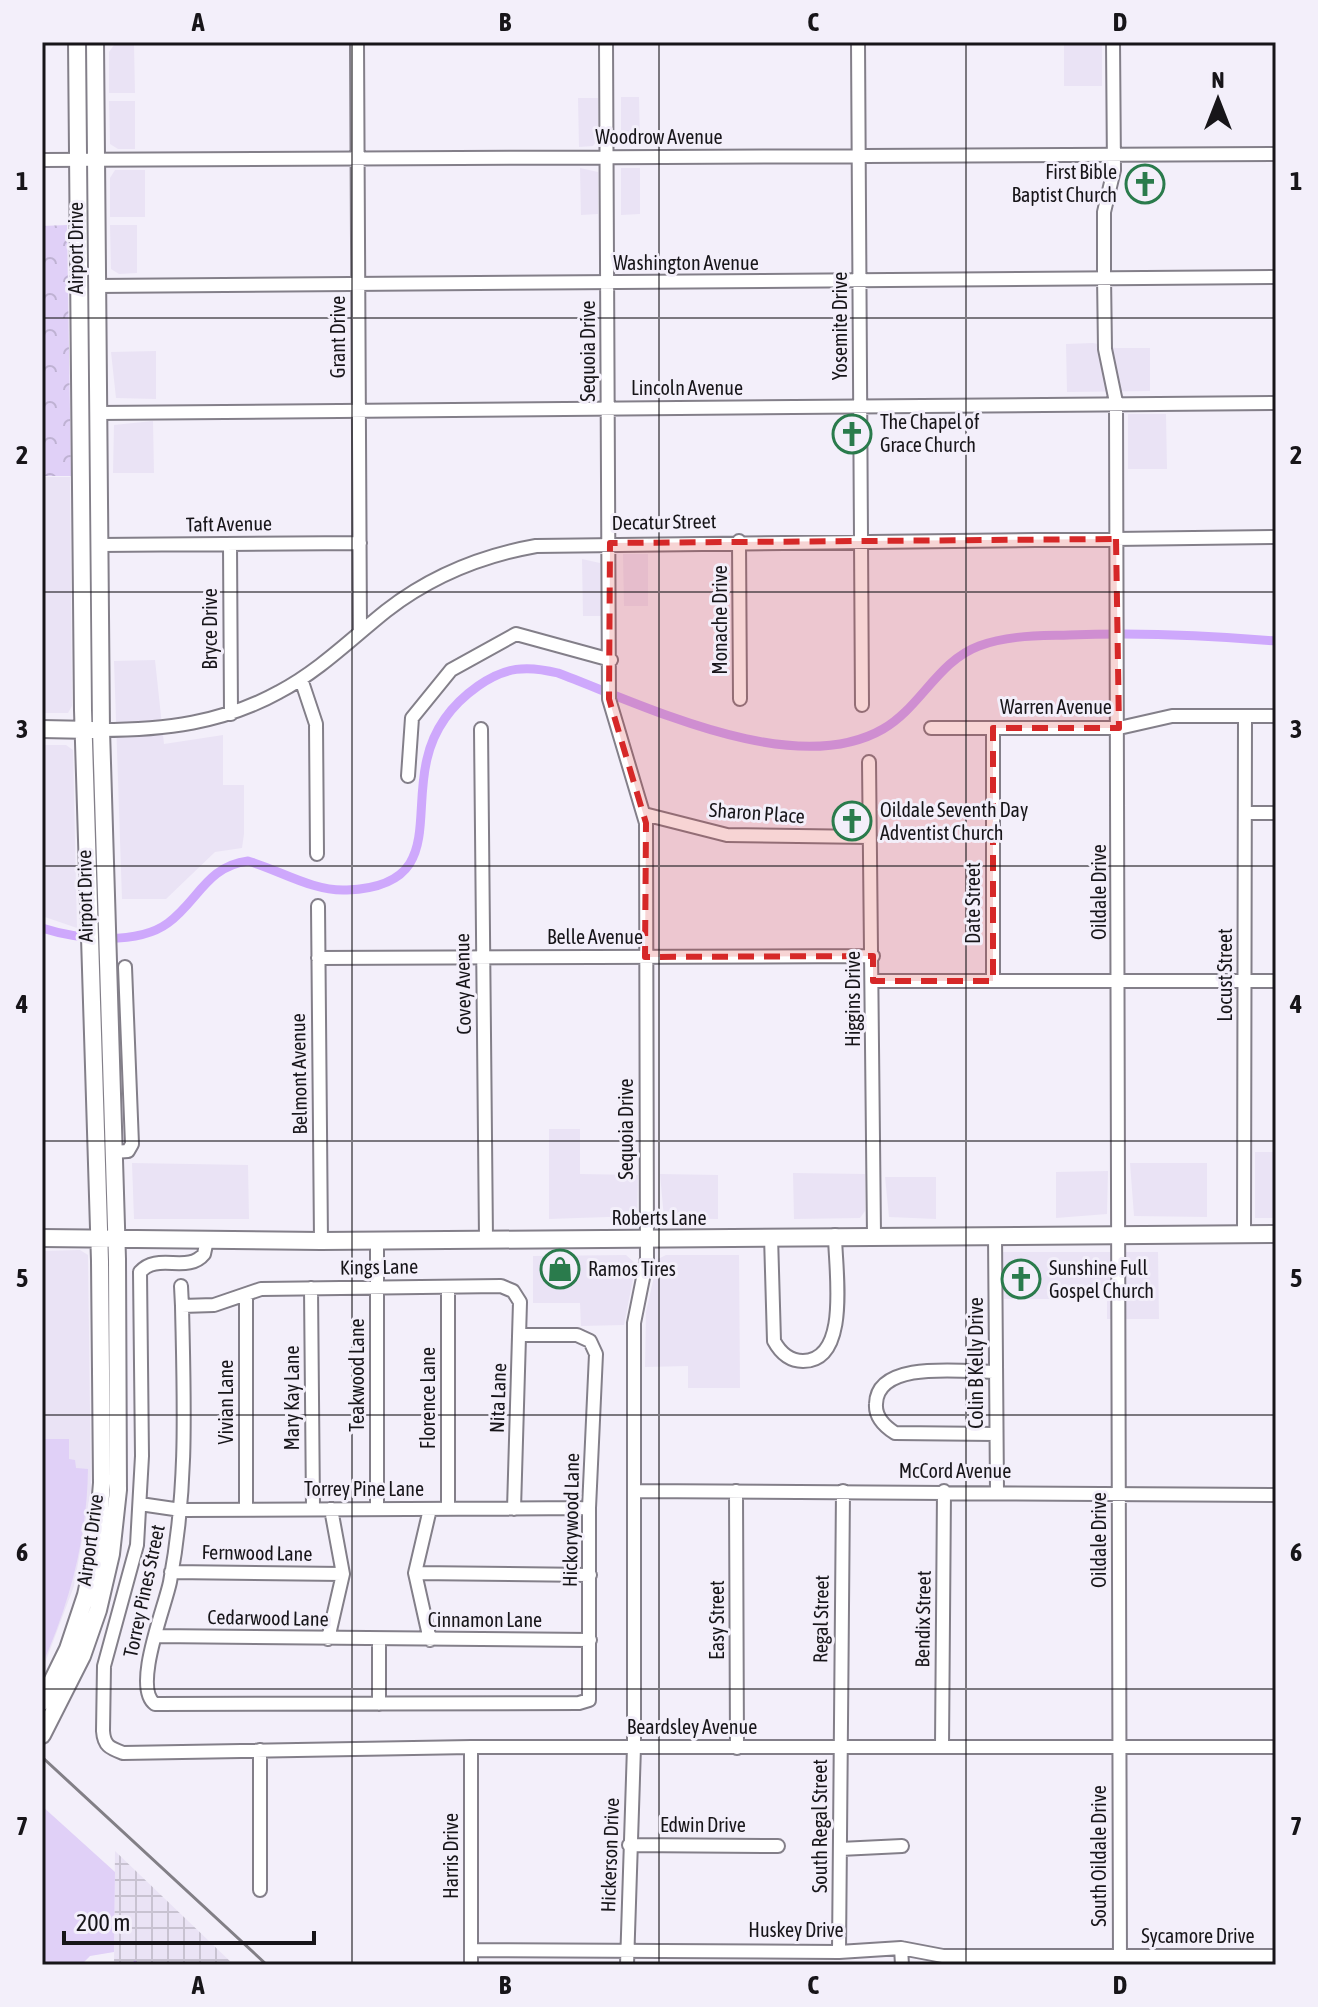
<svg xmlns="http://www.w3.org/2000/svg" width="1318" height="2007" font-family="'Asap Condensed',sans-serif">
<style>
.built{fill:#eae3f5}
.industrial{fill:url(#industrial-grid)}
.grass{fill:#e0d0f7}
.park{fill:url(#park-crowns)}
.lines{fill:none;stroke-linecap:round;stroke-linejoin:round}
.stream{stroke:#cea8fc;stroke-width:3}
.canal{stroke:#cea8fc;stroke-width:9}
.minor-casing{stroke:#837f89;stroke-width:16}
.major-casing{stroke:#837f89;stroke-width:20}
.minor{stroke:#fff;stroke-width:12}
.major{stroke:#fff;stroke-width:16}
.rail{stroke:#827f86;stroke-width:3}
.marked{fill:#d62828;fill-opacity:0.2;stroke:#d62828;stroke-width:6;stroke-dasharray:16 10;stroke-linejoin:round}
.grid{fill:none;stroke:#171519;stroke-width:2;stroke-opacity:0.55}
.labels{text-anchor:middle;stroke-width:6;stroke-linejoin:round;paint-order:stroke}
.street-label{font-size:20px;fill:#171519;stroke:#f3effa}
.poi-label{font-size:20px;fill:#171519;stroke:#f3effa;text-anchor:start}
.neatline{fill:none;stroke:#171519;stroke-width:3}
.grid-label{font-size:26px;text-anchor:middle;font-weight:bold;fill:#171519}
</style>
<defs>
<pattern id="industrial-grid" width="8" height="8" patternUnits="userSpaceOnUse" patternTransform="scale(2)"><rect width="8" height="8" fill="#eae3f5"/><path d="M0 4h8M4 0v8" fill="none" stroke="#c8c2d1"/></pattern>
<pattern id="park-crowns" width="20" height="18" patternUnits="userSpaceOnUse" patternTransform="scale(2)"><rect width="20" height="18" fill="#e0d0f7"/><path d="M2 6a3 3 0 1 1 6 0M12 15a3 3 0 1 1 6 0" fill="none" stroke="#bfb2d3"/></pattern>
</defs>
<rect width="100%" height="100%" fill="#f3effa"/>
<path class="built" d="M1064,42H1102V86H1064Z
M114,45H134L135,93H109V52Z
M621,97H639L640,145L621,146Z
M578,98H598V139L593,146L579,147Z
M109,101H135V149H118L110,144Z
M580,168L598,172V214L581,215Z
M621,168H640V214L621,215Z
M115,170H145V217H110V178Z
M110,225H137V273L119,274L111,269Z
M1093,343L1116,348H1150V391L1067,392L1066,344Z
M156,351V399L116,398L111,352Z
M1128,414H1166L1167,469H1128Z
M153,421L154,473H113L114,425Z
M42,477H70L72,706L68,713H42Z
M623,554H648V606H624Z
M582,559L600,563L601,616H583Z
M155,660L164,744L223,735V785H244V834L242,848L215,852L166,899H122L114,661Z
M42,745H66L73,750L77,928L42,916Z
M549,1129H580V1174L638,1175L637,1216L549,1219Z
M1255,1152H1276V1218H1255Z
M132,1163L248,1165L249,1219H134Z
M1130,1163H1207V1217L1134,1216Z
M1108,1171L1107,1214L1056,1218V1172Z
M793,1173L865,1174V1211L860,1218L794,1219Z
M660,1174L718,1175V1219L664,1218Z
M885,1177H936V1219L889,1217Z
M80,1250L88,1255L91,1489L74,1586L42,1671V1251Z
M1003,1252H1158L1159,1319H1107V1299H1004Z
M626,1255L636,1264L624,1325L581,1326L580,1303H533V1256Z
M666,1255H739L740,1388H688V1366L645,1367L646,1312L658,1259Z"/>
<path class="industrial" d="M115,1851L234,1965H114Z"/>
<path class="grass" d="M42,1439H69V1459L75,1460L76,1468L88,1469C87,1538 70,1603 42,1665Z
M42,1806L115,1872L114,1952L90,1956L81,1965H42Z"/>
<path class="park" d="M67,225L71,476H42V226Z"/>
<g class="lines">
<path class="stream" d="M135,1962L137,1965"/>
<path class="canal" d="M42,928C76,939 137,946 168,923C198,901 207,866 248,861C279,870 314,892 347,890C442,886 412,820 427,759C434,728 451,705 478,686C505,667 526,665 558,673C646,706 795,780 883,729C920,708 938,661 979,646C1008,635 1039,636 1069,635C1139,632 1206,635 1276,641"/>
<g class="minor-casing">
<path id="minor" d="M357,42L360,632
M606,42L609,699L646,823L647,1258L634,1323V1747L627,1965
M858,42L862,705
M1113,42L1114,170L1104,212V276L1105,349L1116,402L1120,1965
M42,160L1276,154
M96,286L1276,277
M98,413L1276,403
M739,541L740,699
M230,544L231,714
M99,545L360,543
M301,679L316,724L317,854
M931,728H1119L1172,716H1276
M481,729L486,1239
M101,730C164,730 223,723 279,692C319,671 351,639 386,611C431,576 480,556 536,546L1276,537
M869,762L874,1235
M408,776L412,718L451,670L516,634L611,660
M1245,813H1276
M644,814L727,835L869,837
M318,906L321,1241
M318,958L873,956
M873,981H1276
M993,981V728
M113,1152L128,1151L132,1144L125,967
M1244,1234L1245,716
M995,1235L997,1491
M771,1236L774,1341C780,1352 789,1361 803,1361C851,1361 835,1268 835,1235
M207,1240L204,1254C188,1274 157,1252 140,1272L142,1456L137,1545L104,1666L103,1731C104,1746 110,1748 123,1753L471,1747H1276
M377,1240V1509
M181,1286L182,1306
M448,1287V1508
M311,1288L313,1508
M246,1296V1508
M996,1372C965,1372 877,1359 876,1404C875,1417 884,1426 895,1433L996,1434
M634,1491L1276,1495
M736,1491L737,1748
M140,1504L181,1510L589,1508
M430,1509L415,1573L430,1640
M514,1509L520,1302L513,1291L501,1286L261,1289L214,1305L182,1306C184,1402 188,1486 170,1582C165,1607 132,1688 155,1704L579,1703L589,1700V1508L596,1354L590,1341L577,1335H520
M171,1572L343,1574
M415,1573L590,1575
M155,1636L590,1640
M328,1639L343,1574L331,1509
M379,1640V1704
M471,1747V1965
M942,1747L944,1491
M260,1750V1890
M629,1845L778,1846
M840,1849L902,1846
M901,1948L902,1965
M471,1950L839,1952L901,1948L943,1956H1276
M839,1952L843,1491"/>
</g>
<g class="major-casing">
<path id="major" d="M42,729L92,730
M42,1238L321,1241L1276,1234
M42,1702L68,1649L86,1595L97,1544L102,1483L100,1261L83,710L77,42
M42,1735L82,1656L98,1610L111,1554L118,1490L117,1259L101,730L95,42"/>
</g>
<use href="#minor" class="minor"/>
<use href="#major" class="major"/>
<path class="rail" d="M42,1757L267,1965"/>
</g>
<path class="marked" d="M1116,539L1119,728H993V981H873V956L645,957L646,823L609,699L610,543Z"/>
<path class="grid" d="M352,42V1965M659,42V1965M966,42V1965M42,318H1276M42,592H1276M42,866H1276M42,1141H1276M42,1415H1276M42,1689H1276"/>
<defs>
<g id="church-ring" transform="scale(2)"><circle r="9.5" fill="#f3effa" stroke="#2a7b4c" stroke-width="1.5"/><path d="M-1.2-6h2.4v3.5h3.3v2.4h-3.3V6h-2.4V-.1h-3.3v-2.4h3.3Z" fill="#2a7b4c"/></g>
<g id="shop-ring" transform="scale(2)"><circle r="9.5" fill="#f3effa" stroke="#2a7b4c" stroke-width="1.5"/><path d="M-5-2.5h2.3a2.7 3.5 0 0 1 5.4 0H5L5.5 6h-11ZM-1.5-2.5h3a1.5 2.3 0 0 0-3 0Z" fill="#2a7b4c"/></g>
</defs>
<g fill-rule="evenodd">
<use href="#church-ring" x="1145" y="184"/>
<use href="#church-ring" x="852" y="434"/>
<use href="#church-ring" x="852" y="821"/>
<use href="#shop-ring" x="560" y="1269"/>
<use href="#church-ring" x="1021" y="1279"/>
</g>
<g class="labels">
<g class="street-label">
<text x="659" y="144">Woodrow Avenue</text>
<text transform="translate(76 248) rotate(-90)" y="7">Airport Drive</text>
<text x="686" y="270">Washington Avenue</text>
<text transform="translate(840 326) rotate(-90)" y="7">Yosemite Drive</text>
<text transform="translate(338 337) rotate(-90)" y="7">Grant Drive</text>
<text transform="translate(588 351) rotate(-90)" y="7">Sequoia Drive</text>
<text x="687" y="395">Lincoln Avenue</text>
<text transform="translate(664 522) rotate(-1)" y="7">Decatur Street</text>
<text transform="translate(229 524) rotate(-1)" y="7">Taft Avenue</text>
<text transform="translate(720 620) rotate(-90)" y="7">Monache Drive</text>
<text transform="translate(210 629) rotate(-90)" y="7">Bryce Drive</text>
<text x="1056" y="714">Warren Avenue</text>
<text transform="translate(757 813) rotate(4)" y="7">Sharon Place</text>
<text transform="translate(1099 892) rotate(-90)" y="7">Oildale Drive</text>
<text transform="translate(85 896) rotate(-91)" y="7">Airport Drive</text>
<text transform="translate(973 903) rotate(-90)" y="7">Date Street</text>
<text x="595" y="944">Belle Avenue</text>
<text transform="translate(1225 975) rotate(-90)" y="7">Locust Street</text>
<text transform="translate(463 984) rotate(-91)" y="7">Covey Avenue</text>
<text transform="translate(853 999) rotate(-90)" y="7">Higgins Drive</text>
<text transform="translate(299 1074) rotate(-91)" y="7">Belmont Avenue</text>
<text transform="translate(626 1129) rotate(-90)" y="7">Sequoia Drive</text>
<text x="659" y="1225">Roberts Lane</text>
<text transform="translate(379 1267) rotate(-1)" y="7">Kings Lane</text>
<text transform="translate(976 1363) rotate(-90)" y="7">Colin B Kelly Drive</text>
<text transform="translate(357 1375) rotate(-90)" y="7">Teakwood Lane</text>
<text transform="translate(292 1398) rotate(-90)" y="7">Mary Kay Lane</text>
<text transform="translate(428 1398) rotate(-90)" y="7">Florence Lane</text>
<text transform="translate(498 1398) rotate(-88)" y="7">Nita Lane</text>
<text transform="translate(226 1402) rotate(-90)" y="7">Vivian Lane</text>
<text x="955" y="1478">McCord Avenue</text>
<text x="364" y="1496">Torrey Pine Lane</text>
<text transform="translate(571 1520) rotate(-89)" y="7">Hickorywood Lane</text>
<text transform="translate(90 1540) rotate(-82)" y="7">Airport Drive</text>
<text transform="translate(1099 1540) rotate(-90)" y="7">Oildale Drive</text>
<text transform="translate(257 1553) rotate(1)" y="7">Fernwood Lane</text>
<text transform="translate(144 1591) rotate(-78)" y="7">Torrey Pines Street</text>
<text transform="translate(268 1618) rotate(1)" y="7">Cedarwood Lane</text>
<text transform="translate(821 1619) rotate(-89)" y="7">Regal Street</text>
<text transform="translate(923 1619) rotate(-89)" y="7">Bendix Street</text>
<text x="485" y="1627">Cinnamon Lane</text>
<text transform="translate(717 1620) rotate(-90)" y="7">Easy Street</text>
<text x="692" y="1734">Beardsley Avenue</text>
<text x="703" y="1832">Edwin Drive</text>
<text transform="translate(820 1826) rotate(-90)" y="7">South Regal Street</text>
<text transform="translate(610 1855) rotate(-88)" y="7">Hickerson Drive</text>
<text transform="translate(451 1856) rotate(-90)" y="7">Harris Drive</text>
<text transform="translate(1099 1856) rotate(-90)" y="7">South Oildale Drive</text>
<text x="796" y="1937">Huskey Drive</text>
<text x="1198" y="1943">Sycamore Drive</text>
</g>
<g class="poi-label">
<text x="1117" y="179" text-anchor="end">First Bible<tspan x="1117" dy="23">Baptist Church</tspan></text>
<text x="880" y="429">The Chapel of<tspan x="880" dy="23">Grace Church</tspan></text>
<text x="880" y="817">Oildale Seventh Day<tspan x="880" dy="23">Adventist Church</tspan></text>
<text x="1049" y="1275">Sunshine Full<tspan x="1049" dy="23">Gospel Church</tspan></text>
<text x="588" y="1276">Ramos Tires</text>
</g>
</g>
<rect width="1318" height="2007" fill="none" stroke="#f3effa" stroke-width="88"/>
<g transform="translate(1218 100)" stroke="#f3effa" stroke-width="6" paint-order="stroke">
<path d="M0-6L14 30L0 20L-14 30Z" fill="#171519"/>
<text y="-12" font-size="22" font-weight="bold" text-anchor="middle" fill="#171519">N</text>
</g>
<path d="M64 1931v12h250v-12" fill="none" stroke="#171519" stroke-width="4"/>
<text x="76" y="1931" font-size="24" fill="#171519" stroke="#f3effa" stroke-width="6" paint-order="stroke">200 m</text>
<rect x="44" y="44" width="1230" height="1919" class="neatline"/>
<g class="grid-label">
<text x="198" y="31">A</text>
<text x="505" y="31">B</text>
<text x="813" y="31">C</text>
<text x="1120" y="31">D</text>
<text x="22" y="190">1</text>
<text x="1296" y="190">1</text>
<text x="22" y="464">2</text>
<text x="1296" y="464">2</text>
<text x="22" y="738">3</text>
<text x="1296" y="738">3</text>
<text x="22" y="1013">4</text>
<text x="1296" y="1013">4</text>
<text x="22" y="1287">5</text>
<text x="1296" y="1287">5</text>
<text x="22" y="1561">6</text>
<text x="1296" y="1561">6</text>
<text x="22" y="1835">7</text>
<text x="1296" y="1835">7</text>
<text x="198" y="1994">A</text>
<text x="505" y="1994">B</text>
<text x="813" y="1994">C</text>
<text x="1120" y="1994">D</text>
</g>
</svg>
